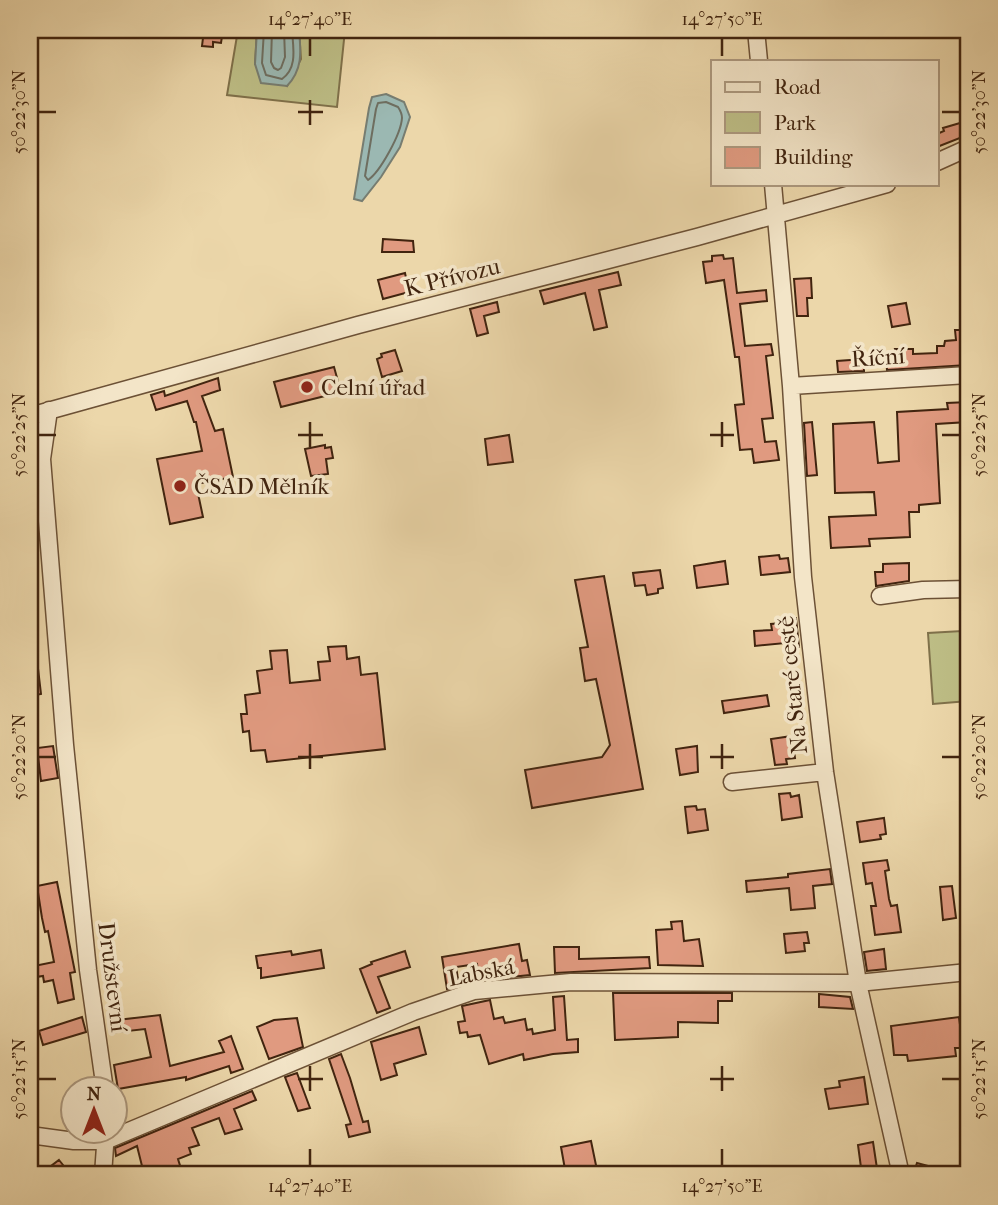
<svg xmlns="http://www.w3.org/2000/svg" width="998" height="1205" font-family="'IM FELL French Canon',serif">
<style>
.green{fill:#bdbd85;stroke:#7f704a;stroke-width:2}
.water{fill:#9bb8b2;stroke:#777d71;stroke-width:2}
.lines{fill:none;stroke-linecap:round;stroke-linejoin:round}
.shore{stroke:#6e6e60;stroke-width:2}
.building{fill:#e09a80;stroke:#41240f;stroke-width:2}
.street-casing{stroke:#6c5136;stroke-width:19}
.street{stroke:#f3e5c8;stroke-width:16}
.ticks{fill:none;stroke:#41240f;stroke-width:2.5}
.poi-dot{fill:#8f2418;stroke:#f3e5c8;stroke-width:2.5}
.labels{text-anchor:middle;stroke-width:7;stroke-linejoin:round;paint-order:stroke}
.street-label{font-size:23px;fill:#41240f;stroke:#f3e5c8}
.poi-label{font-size:23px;fill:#41240f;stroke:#f3e5c8;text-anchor:start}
.neatline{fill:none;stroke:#41240f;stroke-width:2.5}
.ticks-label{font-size:18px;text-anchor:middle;fill:#41240f}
</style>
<rect width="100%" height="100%" fill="#ecd7aa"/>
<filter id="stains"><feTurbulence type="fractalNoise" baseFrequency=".00286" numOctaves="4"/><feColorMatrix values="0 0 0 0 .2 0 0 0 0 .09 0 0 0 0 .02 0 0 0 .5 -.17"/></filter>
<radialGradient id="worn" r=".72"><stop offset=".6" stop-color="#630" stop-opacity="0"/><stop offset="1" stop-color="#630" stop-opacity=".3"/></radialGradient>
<path class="green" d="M238,30H257L255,64L287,86L301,59L299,30H345L337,107L227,95Z
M962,631L968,701L933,704L928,633Z"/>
<path class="water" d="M257,30H299C301,52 303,69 287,86L261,83L255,64Z
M386,94L404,102L410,117L400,147L381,177L362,201L354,199L369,108L372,97Z"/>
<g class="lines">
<path class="shore" d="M264,30L262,63L266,75L282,79C298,68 293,47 292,30
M272,30L271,62L274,68L278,70L281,68L285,57L284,30
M386,102L398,107C400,110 402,115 402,118C401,134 380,172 368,180L365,176L376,109L378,103Z"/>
</g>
<path class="building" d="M204,30H223L221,43L213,42V47L202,46Z
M960,123L965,136L937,147V134L944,131L943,128Z
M383,239L413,241L414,252H382Z
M723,255L724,259L733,258L737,293L766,290L767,301L740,304L745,346L771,344L773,355L766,356L773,418L762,419L765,442L776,441L779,460L754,463L752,449L740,450L735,405L744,404L739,357H735L724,280L706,283L703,262L712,261V256Z
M618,272L621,285L599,290L607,327L594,330L585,293L544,304L540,291Z
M405,273L409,292L383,299L378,280Z
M811,278L812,298H807L808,316H797L794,279Z
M497,302L499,312L484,316L488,333L477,336L470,309Z
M906,303L910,324L892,327L888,306Z
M955,330H968V365L887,370L886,358L897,357L895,349H913V354L937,353V346H944L945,341L956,340Z
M395,350L402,371L382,377L377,359L382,357L381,354Z
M864,359V371L838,372L837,361Z
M334,367L341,392L281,407L274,382Z
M218,378L220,390L202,396L215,431L223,429L233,477L196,484L203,517L170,524L157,459L202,451L196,422H194L187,401L156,410L151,395L164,391L165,396Z
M968,402V422L936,424L940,503L919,505V512H909L910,537L869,539L870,546L831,548L829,517L876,515L874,492L835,493L833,424L874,422L878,463L899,461L897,412L948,409L947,403Z
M812,422L817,475L807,476L804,423Z
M509,435L513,462L488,465L485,439Z
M325,445V448L331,447L333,458L326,459L328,474L311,476L305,449Z
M779,555L780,559L788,558L790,572L761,575L759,557Z
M725,561L728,584L697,588L694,566Z
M909,563V581L876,586L875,572H883V564Z
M660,570L663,588L658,589V593L647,595L645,585L635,586L633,573Z
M604,576L643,789L532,808L525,770L602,757L610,745L596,679L585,681L580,648L588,647L575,580Z
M796,618L799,647L786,649L785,643L755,646L754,631L772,630L771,624L783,623V619Z
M346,646L347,659L359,657L361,675L377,673L385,749L267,762L265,750L251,751L249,731L243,732L241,714H247L245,695L260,693L257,671L272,669L270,651L287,650L290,683L320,680L318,662L330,661L328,647Z
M30,660H37L41,694L30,696Z
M767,695L769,706L724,713L722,701Z
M792,736L795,758L786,759L787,764L775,765L771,739Z
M53,746L58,778L41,781L37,748Z
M697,746L698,772L680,775L676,749Z
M790,793L791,797L799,795L802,817L782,820L779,794Z
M696,806L697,810L705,809L708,830L688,833L685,807Z
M884,818L886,834L880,835L881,839L860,842L857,822Z
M887,860L889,870L885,871L889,899L891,906L897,905L901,932L875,935L871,906H876L872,883L866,884L863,863Z
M830,869L832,884L813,886L815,908L791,910L789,888L747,892L746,881L788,877V874Z
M57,882L75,972L70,973L74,999L58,1003L53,980L44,982L43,976L36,977L34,966L54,962L48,931L45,932L42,918L37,886Z
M952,886L956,918L943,920L940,887Z
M682,921L684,941L699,939L703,966L658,965L656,930L672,929L671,922Z
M807,932L809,943H804L805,951L786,953L784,934Z
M519,944L522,961L527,960L530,975L479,980L477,964L456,967L459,985L447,989L442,957Z
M554,947H579V959L649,957L650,968L555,973Z
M884,949L886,969L867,971L864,952Z
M321,950L324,968L261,978V968H258L256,956L291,951L292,955Z
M405,951L410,967L378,977L390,1008L377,1013L360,969L372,964L371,962Z
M613,993H732V1001H718V1023L678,1022V1037L615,1040Z
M819,994L850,997L853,1009L819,1007Z
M564,996L567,1040L578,1039V1052L553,1054L524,1060L523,1054L489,1064L480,1035L468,1037L467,1032L460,1033L458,1022L465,1021L462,1006L490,1000L494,1019L503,1017L505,1023L525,1019L527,1030L532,1029L533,1034L555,1030L553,997Z
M160,1015L170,1066L224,1052L219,1041L231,1036L243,1069L231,1073L229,1066L186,1080V1077L118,1089L114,1065L151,1057L145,1029L110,1033L109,1021Z
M82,1017L86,1032L43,1045L39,1031Z
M959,1017L963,1048H955L956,1056L908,1061L907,1055H894L891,1026Z
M297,1018L303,1047L269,1059L257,1027L274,1020Z
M419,1027L426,1054L394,1064L397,1075L381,1080L371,1042Z
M341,1054L350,1078L363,1122L368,1121L370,1132L349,1137L346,1125L351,1124L329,1059Z
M297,1073L310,1108L298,1111L285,1077Z
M864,1077L868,1104L829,1109L825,1089L840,1087L839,1081Z
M252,1091L256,1100L234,1109L242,1129L225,1134L219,1118L192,1128L199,1145L189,1148L191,1154L178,1159L183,1175H153L152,1169L143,1170L137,1146L116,1156L115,1148Z
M591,1141L598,1175H566L561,1147Z
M873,1142L878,1175H862L858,1145Z
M59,1160L71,1175H39Z
M917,1163L950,1172L949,1175H913Z"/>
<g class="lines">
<g class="street-casing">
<path id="street" d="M756,30L759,61
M937,162L968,148
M773,184L791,386L803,577L825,772L858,983L901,1175
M791,386L968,375
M49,410L42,459L65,745L88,970L105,1090
M30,416L358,325L697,237L887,184
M880,596L923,590L968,589
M732,782L825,772
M30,1135L74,1141H105L413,1012L474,991L571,982L858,983L968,972
M103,1175L106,1132"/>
</g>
<use href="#street" class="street"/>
</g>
<path class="ticks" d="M310,38V56M722,38V56M310,100V125M38,112H56M298,112H323M942,112H960M310,422V447M722,422V447M38,435H56M298,435H323M710,435H734M942,435H960M310,744V769M722,744V769M38,757H56M298,757H323M710,757H734M942,757H960M310,1066V1091M722,1066V1091M38,1079H56M298,1079H323M710,1079H734M942,1079H960M310,1149V1166M722,1149V1166"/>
<g class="poi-dot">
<circle cx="307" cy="387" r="7"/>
<circle cx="180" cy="486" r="7"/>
</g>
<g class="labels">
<g class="street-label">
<text transform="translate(452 277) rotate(-14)" y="8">K Přívozu</text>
<text transform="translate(878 357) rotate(-4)" y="8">Říční</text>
<text transform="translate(792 685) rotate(-96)" y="8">Na Staré cestě</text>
<text transform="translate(481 972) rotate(-11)" y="8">Labská</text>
<text transform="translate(113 977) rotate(83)" y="8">Družstevní</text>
</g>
<g class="poi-label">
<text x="321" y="395">Celní úřad</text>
<text x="194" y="494">ČSAD Mělník</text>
</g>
</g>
<rect width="998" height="1205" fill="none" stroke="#ecd7aa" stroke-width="77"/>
<rect x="711" y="60" width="228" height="126" fill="#f3e5c8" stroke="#ac987e" stroke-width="2"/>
<rect x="725" y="82" width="35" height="10" fill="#f3e5c8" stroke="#ac987e" stroke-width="2"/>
<text x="774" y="94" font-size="21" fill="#41240f">Road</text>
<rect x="725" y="112" width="35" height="21" fill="#bdbd85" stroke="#ac987e" stroke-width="2"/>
<text x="774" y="130" font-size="21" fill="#41240f">Park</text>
<rect x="725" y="147" width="35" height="21" fill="#e09a80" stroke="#ac987e" stroke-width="2"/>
<text x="774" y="164" font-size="21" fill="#41240f">Building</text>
<g transform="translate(94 1110)"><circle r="33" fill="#f3e5c8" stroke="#ac987e" stroke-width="2"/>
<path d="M0-5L12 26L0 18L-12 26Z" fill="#8f2418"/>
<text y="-10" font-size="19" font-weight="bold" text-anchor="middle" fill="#41240f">N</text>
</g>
<rect x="38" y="38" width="922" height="1128" class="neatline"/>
<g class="ticks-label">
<text x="310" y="25">14°27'40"E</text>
<text x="722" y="25">14°27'50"E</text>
<text transform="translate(19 112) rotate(-90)" y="6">50°22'30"N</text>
<text transform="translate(979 112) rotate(-90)" y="6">50°22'30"N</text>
<text transform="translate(19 435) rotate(-90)" y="6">50°22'25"N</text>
<text transform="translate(979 435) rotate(-90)" y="6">50°22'25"N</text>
<text transform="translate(19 757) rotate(-90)" y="6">50°22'20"N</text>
<text transform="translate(979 757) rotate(-90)" y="6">50°22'20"N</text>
<text transform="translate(19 1079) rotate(-90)" y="6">50°22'15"N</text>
<text transform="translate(979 1079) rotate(-90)" y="6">50°22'15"N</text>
<text x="310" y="1192">14°27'40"E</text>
<text x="722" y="1192">14°27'50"E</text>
</g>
<rect width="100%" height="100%" filter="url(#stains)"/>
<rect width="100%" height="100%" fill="url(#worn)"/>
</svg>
